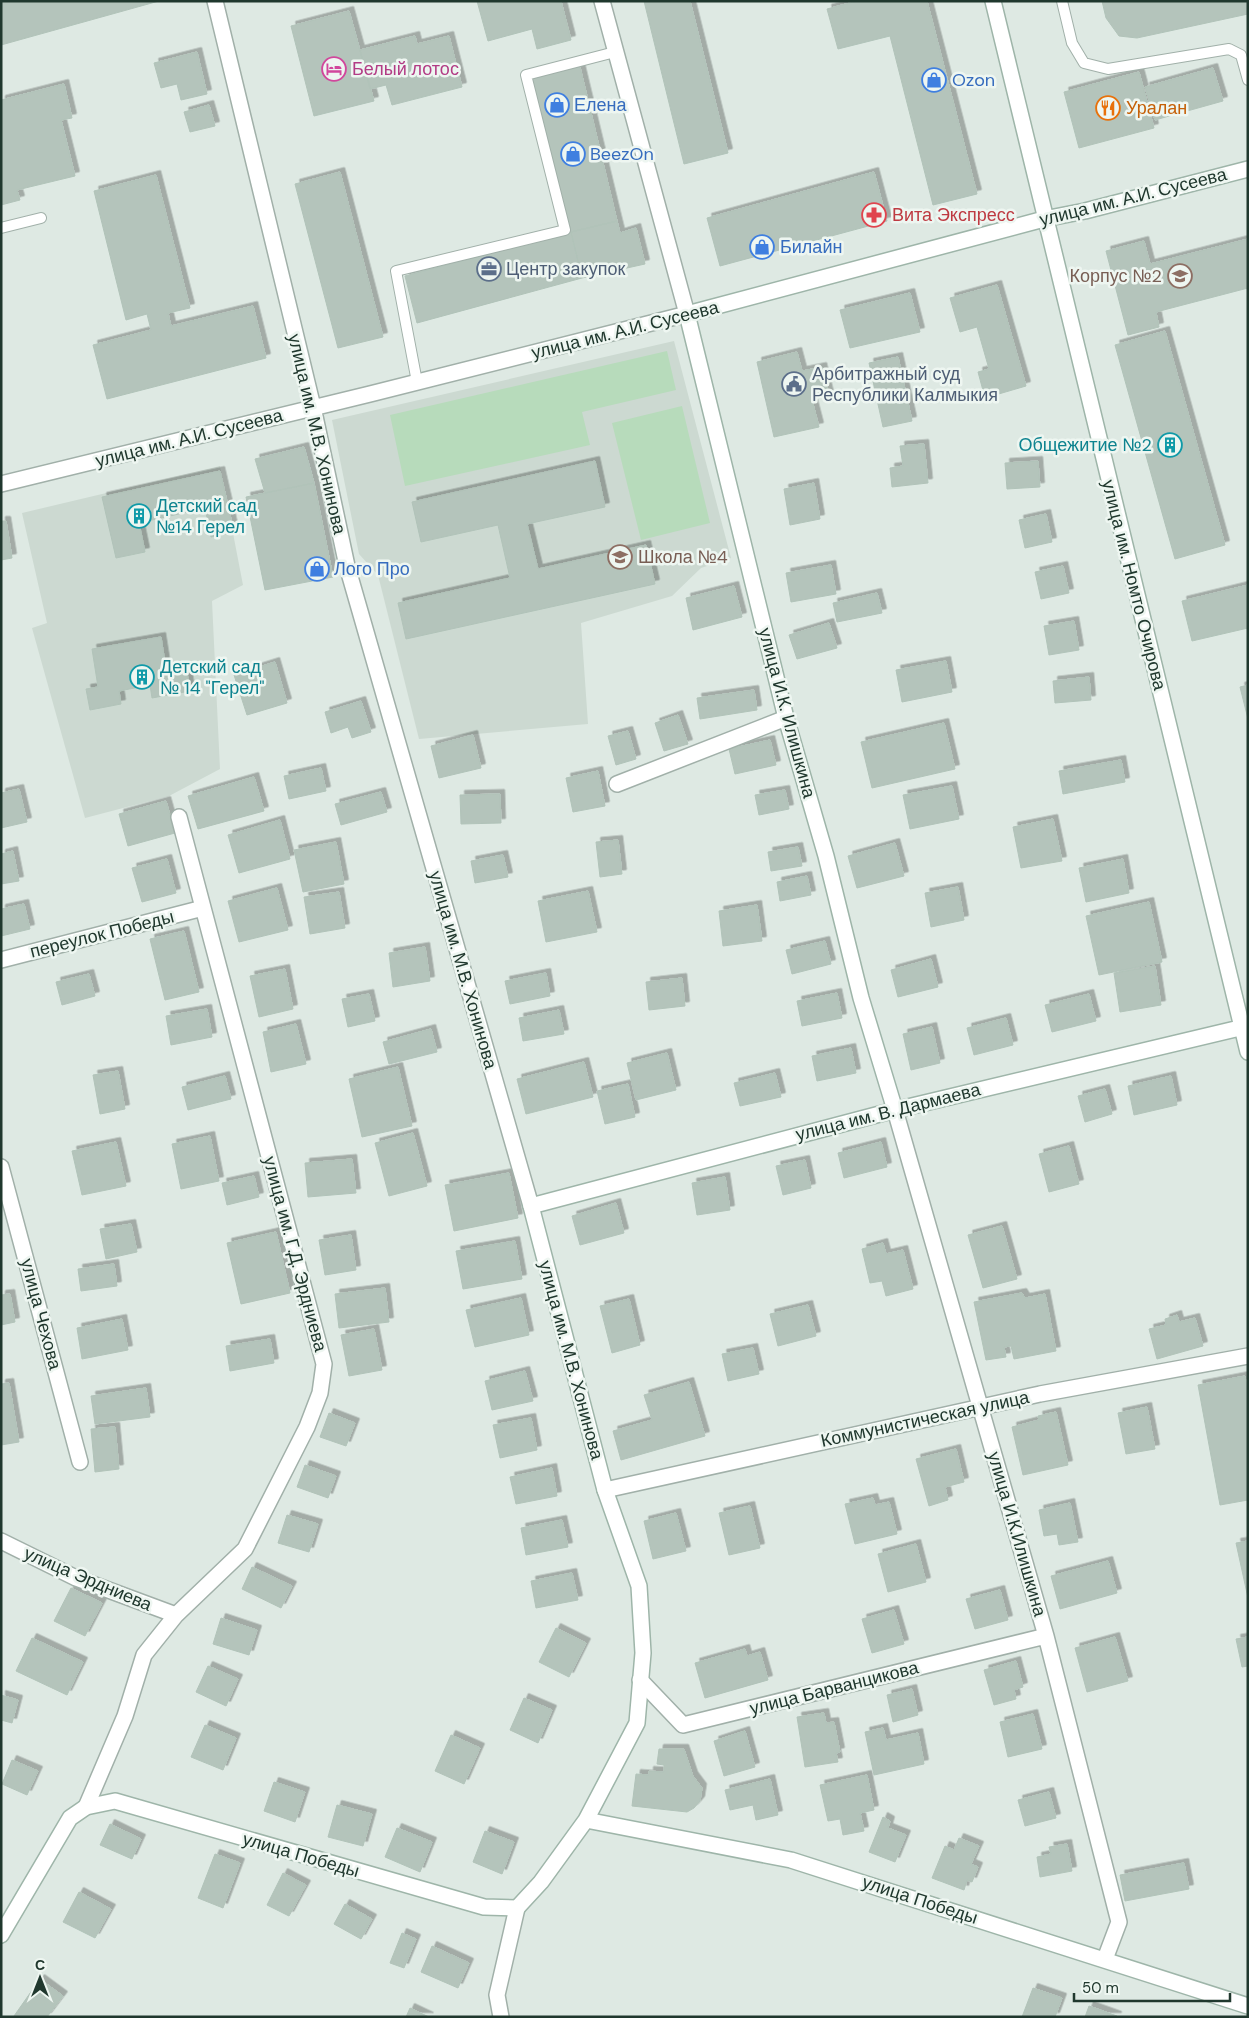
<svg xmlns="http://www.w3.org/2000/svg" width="1249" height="2018" font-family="'DM Sans',sans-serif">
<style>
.built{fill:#ccd9d1}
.green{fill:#b7dbbb}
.building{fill:#b4c4bb;stroke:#b1c3b9;filter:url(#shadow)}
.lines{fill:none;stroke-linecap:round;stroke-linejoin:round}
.lane-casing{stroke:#a1b0a9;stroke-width:12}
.street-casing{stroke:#a1b0a9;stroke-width:18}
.secondary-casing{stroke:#9eb5a9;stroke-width:18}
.lane{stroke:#fff;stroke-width:10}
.street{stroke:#fff;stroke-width:15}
.secondary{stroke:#fff;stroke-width:15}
.labels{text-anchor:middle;stroke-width:5;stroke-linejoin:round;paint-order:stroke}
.hotel-label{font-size:18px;fill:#b23c85;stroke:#eef6f1;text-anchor:start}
.shop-label{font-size:18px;fill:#366cbe;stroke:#eef6f1;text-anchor:start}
.food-label{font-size:18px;fill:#c56008;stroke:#eef6f1;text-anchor:start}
.street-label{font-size:18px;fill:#20382e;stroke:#eef6f1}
.health-label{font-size:18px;fill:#be3a42;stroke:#eef6f1;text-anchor:start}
.service-label{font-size:18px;fill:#4e5e75;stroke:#eef6f1;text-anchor:start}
.education-label{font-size:18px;fill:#785e54;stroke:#eef6f1;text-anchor:end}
.culture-label{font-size:18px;fill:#0d838f;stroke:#eef6f1;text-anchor:start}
</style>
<defs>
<filter id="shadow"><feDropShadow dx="4.5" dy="-4.5" stdDeviation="0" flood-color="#0004"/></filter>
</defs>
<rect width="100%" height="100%" fill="#dee9e3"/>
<path class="built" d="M674,341L731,558L701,568L672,596L581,623L588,724L419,739L378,575L359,554L332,420Z
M220,466L243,585L212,601L220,769L169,796L85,818L32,628L47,623L22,513Z"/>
<path class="green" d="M667,351L676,390L582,412L590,445L405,486L390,415Z
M682,406L710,523L641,540L612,423Z"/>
<path class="building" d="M1,1H159L1,45Z
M477,1H561L571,40L537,49L532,29L488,41Z
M644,1H690L728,153L684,164Z
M857,1H927L977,194L933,205L890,36L838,49L827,9Z
M1102,1H1248V14L1137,38L1119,36L1106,18Z
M349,11L374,101L314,116L291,26Z
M415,36L417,44L449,36L462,87L392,105L386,85L370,89L360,50Z
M197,52L207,94L181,100L177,84L161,88L154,63Z
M579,63L617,221L571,232L531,75Z
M1213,68L1223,101L1155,120L1145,87Z
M1139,72L1154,128L1079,148L1064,92Z
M64,84L72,118L61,120L75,176L17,190L20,200L1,205V100Z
M209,105L215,126L190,132L184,112Z
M340,172L383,337L338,348L295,184Z
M874,172L887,221L720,266L707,218Z
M156,175L190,308L168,313L171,326L253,306L266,358L107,399L93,345L151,330L147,314L126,320L94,191Z
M617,221L620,233L636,228L645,264L582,278L571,232Z
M571,232L582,278L417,323L405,276Z
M1248,239V288L1156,312L1159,327L1128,335L1106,251L1144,241L1150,264Z
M997,285L1026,386L985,398L978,372L989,369L977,327L960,332L950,298Z
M910,293L920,332L850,348L840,310Z
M1165,331L1225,545L1175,559L1115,345Z
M797,352L802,371L822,367L829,396L812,400L819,427L774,437L757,362Z
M898,357L912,421L883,427L869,363Z
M924,444L928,483L892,487L890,468L903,466L900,446Z
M304,447L314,483L265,493L255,459Z
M595,461L605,507L527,524L538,569L646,545L655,584L406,639L398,603L510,578L498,525L421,542L412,502Z
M1038,461L1040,487L1007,489L1005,463Z
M220,471L234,532L211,537L205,508L139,523L145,552L116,558L102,497Z
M314,483L333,577L265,590L246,497Z
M814,483L820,519L790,525L784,489Z
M1046,514L1052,542L1025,548L1019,520Z
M1,521H6L12,558L1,560Z
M831,565L836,594L791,602L786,573Z
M1063,566L1069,593L1041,599L1035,572Z
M1248,585V628L1192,641L1182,601Z
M734,586L742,617L693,630L686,598Z
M877,593L882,613L837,622L833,603Z
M1074,621L1079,650L1049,655L1044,626Z
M829,623L837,648L797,659L789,635Z
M161,637L166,669L186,666L190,691L152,698L150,685L119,691L121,704L90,710L86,689L98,687L92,649Z
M946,661L952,692L902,702L896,670Z
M275,662L287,703L247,715L234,675Z
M1089,677L1091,700L1055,703L1053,681Z
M1248,685V719L1240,687Z
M754,690L757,710L700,719L697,698Z
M361,701L371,732L352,738L348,727L331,733L325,712Z
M678,715L688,744L664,751L655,723Z
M944,723L955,769L872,788L861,742Z
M628,731L636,759L616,765L608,736Z
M473,735L481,768L439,778L431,746Z
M770,740L776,765L735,774L729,749Z
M1121,760L1125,782L1063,794L1059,771Z
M321,768L326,791L289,799L284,776Z
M598,771L605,806L573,812L566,778Z
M254,777L264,811L198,829L188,796Z
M952,786L959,819L910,829L903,795Z
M19,789L27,822L1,828V793Z
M785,790L789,809L759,815L755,795Z
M381,792L387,812L341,825L335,804Z
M500,794L501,823L461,824L460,795Z
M166,801L175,833L128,846L119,814Z
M1053,819L1062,861L1021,868L1013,827Z
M280,820L290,859L239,873L228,835Z
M618,840L622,874L600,877L596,842Z
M336,842L344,884L303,892L294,850Z
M895,843L904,876L857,888L848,856Z
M798,847L802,866L771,871L768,852Z
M13,851L19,881L1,884V854Z
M503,855L508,877L475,883L471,861Z
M167,859L176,893L142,902L132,868Z
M1123,859L1129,893L1086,902L1079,868Z
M807,876L811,895L780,901L777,882Z
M958,887L964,920L931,927L925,893Z
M277,888L288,930L239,942L228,901Z
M588,891L597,932L546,942L538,901Z
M339,892L345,928L310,934L304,897Z
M1149,902L1162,962L1099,975L1086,916Z
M24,904L30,929L1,936V909Z
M757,905L762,941L723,946L719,911Z
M184,931L199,992L165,1000L150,939Z
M825,941L831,964L792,974L786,950Z
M425,947L430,981L393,987L389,953Z
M931,959L938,987L898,997L891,970Z
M1155,966L1161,1005L1120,1012L1114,973Z
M285,969L293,1009L259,1017L250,976Z
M546,973L550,996L510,1004L505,981Z
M89,974L95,996L62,1005L56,982Z
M682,978L685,1006L649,1010L646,982Z
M837,993L842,1018L802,1026L797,1001Z
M369,994L375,1021L348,1027L342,999Z
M1089,994L1096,1021L1052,1032L1045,1005Z
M207,1009L212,1037L171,1045L166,1016Z
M559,1010L564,1034L523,1041L519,1018Z
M1006,1018L1013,1045L974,1055L967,1028Z
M296,1024L306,1064L271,1072L263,1032Z
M932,1027L940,1063L911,1070L903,1034Z
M431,1029L437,1052L389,1064L383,1042Z
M851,1048L856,1073L817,1081L812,1056Z
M667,1053L676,1090L636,1100L627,1063Z
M584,1062L593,1097L526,1114L517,1079Z
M398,1067L412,1126L362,1137L349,1079Z
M118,1071L125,1109L100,1114L93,1075Z
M775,1073L781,1097L740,1106L734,1083Z
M225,1076L231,1099L188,1110L182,1087Z
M1171,1076L1177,1105L1134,1115L1128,1086Z
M628,1084L635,1117L605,1124L597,1091Z
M1105,1089L1112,1114L1085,1122L1078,1096Z
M413,1133L427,1186L389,1196L375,1143Z
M210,1136L219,1181L181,1189L172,1144Z
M116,1142L126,1186L82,1195L72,1151Z
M881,1142L887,1167L844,1178L838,1153Z
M1069,1146L1079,1184L1049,1192L1039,1154Z
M352,1159L356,1193L308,1197L305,1163Z
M805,1160L811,1188L783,1195L776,1166Z
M509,1173L518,1218L454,1231L445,1185Z
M254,1176L259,1197L227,1205L222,1183Z
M725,1177L730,1210L697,1215L692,1183Z
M616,1203L624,1233L580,1245L572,1216Z
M131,1224L137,1252L106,1259L100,1229Z
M1002,1226L1017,1279L983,1288L968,1235Z
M276,1232L290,1293L241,1304L227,1243Z
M351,1235L356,1270L325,1275L319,1240Z
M515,1241L522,1279L463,1289L456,1251Z
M883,1243L886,1254L903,1250L913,1289L886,1296L882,1281L870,1283L862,1249Z
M114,1264L117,1286L81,1291L78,1269Z
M385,1288L389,1322L339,1328L335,1294Z
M1022,1293L1025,1298L1045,1294L1056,1351L1014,1359L1011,1346L1004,1347L1006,1357L986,1360L974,1302Z
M10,1294L15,1322L1,1325V1295Z
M521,1298L529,1335L475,1347L466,1310Z
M629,1299L640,1345L612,1353L600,1306Z
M808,1305L816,1336L778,1346L770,1314Z
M1177,1315L1179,1322L1195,1318L1203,1346L1157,1359L1149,1329L1166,1325L1165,1319Z
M122,1319L128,1350L82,1359L77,1328Z
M374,1329L382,1370L349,1376L341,1335Z
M270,1339L274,1363L230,1371L226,1346Z
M753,1348L759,1374L728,1381L722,1354Z
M525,1371L533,1401L492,1410L485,1381Z
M1245,1376L1248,1393V1500L1220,1505L1198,1385Z
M689,1382L705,1436L621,1460L613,1431L652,1420L644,1395Z
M9,1383L19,1442L1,1445V1384Z
M146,1388L150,1417L95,1424L91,1396Z
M1147,1407L1155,1449L1126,1454L1118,1413Z
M1056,1412L1068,1465L1023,1475L1012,1427L1039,1420L1038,1416Z
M329,1413L355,1423L346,1446L320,1437Z
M531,1418L537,1450L500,1458L493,1425Z
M115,1427L119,1469L95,1472L91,1429Z
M956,1449L964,1482L945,1487L948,1500L929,1506L916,1459Z
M305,1465L336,1476L328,1498L297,1487Z
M552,1468L557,1496L516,1504L510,1477Z
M873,1498L875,1505L889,1502L897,1534L855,1544L845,1504Z
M1070,1503L1078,1542L1059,1545L1057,1534L1044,1536L1039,1510Z
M750,1506L760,1548L729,1555L719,1513Z
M676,1513L686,1551L653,1559L644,1521Z
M287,1515L318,1524L309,1552L278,1543Z
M562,1520L568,1547L526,1555L521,1528Z
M1248,1541V1598L1236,1543Z
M916,1544L926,1582L888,1592L878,1554Z
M1108,1561L1117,1593L1060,1609L1051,1576Z
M252,1567L292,1586L281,1608L242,1589Z
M572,1573L578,1600L536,1608L531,1581Z
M71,1588L102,1603L85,1636L54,1621Z
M1000,1590L1008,1620L975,1629L966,1599Z
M894,1610L904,1644L872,1653L862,1619Z
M221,1618L257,1630L249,1655L213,1644Z
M556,1628L586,1643L569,1677L539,1662Z
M1115,1637L1128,1681L1087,1692L1075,1648Z
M1248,1637V1666L1242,1667L1236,1639Z
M32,1638L83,1662L67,1695L16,1671Z
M745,1649L747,1656L760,1652L768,1680L705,1698L695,1663Z
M1016,1661L1023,1687L1014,1690L1016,1699L994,1705L984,1670Z
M208,1666L238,1679L226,1706L196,1692Z
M912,1689L918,1715L893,1722L887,1695Z
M1,1695L18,1700L12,1723L1,1720Z
M524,1698L552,1710L538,1743L510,1730Z
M824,1713L826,1723L834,1722L840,1752L836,1753L838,1762L805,1767L797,1717Z
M1033,1714L1042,1749L1008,1757L1000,1722Z
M205,1725L236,1738L223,1770L191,1757Z
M883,1728L886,1740L918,1733L924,1764L874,1775L865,1732Z
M745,1731L755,1767L724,1776L714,1741Z
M451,1735L480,1748L464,1784L435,1771Z
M659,1749H684L693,1776L702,1788L700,1801L694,1808L687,1812L632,1806L636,1774L649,1775V1771L664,1772V1765L657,1764Z
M12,1760L38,1771L27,1795L2,1784Z
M867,1775L874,1810L860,1813L864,1831L843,1835L840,1819L828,1821L820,1785Z
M770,1779L778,1815L756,1820L753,1805L730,1810L725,1790Z
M274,1782L305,1792L295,1822L264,1811Z
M1049,1792L1056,1818L1025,1826L1018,1800Z
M337,1805L372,1814L363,1846L328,1837Z
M883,1817L890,1821L888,1828L906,1835L895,1862L869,1852Z
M110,1824L141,1839L132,1859L100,1845Z
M397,1828L432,1842L420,1872L385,1857Z
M485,1831L514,1842L502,1874L473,1862Z
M959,1838L979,1846L971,1864L978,1867L972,1882L967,1880L964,1890L932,1878L945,1846L954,1850Z
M1067,1844L1072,1871L1040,1877L1037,1857L1051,1854L1049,1847Z
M215,1854L240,1863L223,1908L198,1898Z
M1184,1863L1189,1889L1125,1901L1120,1875Z
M283,1873L306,1885L289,1916L267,1905Z
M79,1892L111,1909L95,1938L63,1922Z
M345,1904L372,1919L361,1939L334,1924Z
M402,1933L416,1939L404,1968L390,1963Z
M432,1946L469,1963L458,1988L421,1972Z
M40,1979L63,1996L47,2017H15L14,2016Z
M1033,1988L1062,1998L1055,2017H1022Z
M1089,2006L1117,2016V2017H1085Z
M410,2008L429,2017H406Z"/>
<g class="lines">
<g class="lane-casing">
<path id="lane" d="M1062,1L1072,43L1084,63L1108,69L1229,49L1241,55L1248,80
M1,228L41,218
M417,382L396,271L565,230L526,75L615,52"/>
</g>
<g class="street-casing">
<path id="street" d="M215,1L313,407L347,566L531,1206
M1,484L370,394L687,314L602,1
M617,784L786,718
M1,960L203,908
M895,1110L1046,1636L1119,1922L1105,1959
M1,1167L80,1462
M605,1490L1040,1394L1248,1356
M1,1541L76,1578L176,1615
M640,1680L683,1725L1046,1636
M86,1807L125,1716L144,1655L176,1615L245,1549L307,1427L320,1393L324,1364L179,817
M501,2017L497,1995L517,1908"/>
</g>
<g class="secondary-casing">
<path id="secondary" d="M993,1L1248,1052
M895,1110L861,998L826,856L786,718L687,314L1044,219L1085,211L1248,169
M586,1820L791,1860L1248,2006
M1,1935L70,1818L86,1807L115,1801L484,1907L517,1908L541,1882L586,1820L637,1723L643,1653L639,1586L605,1490L531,1206L895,1110L1248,1026"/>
</g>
<use href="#lane" class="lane"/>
<use href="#street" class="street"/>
<use href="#secondary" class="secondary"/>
</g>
<defs>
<g id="hotel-ring" transform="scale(1.25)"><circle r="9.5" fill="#eef6f1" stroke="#d1479c" stroke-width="1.5"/><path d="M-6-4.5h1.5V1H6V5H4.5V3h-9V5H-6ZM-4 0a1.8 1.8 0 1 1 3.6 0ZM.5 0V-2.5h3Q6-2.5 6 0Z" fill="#d1479c"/></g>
<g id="shop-ring" transform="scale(1.25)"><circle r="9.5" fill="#eef6f1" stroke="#3f7fe0" stroke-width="1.5"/><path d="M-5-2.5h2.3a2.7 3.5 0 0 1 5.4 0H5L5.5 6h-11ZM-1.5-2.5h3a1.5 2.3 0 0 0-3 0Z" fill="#3f7fe0"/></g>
<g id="restaurant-ring" transform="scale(1.25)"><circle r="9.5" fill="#eef6f1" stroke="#e8710a" stroke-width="1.5"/><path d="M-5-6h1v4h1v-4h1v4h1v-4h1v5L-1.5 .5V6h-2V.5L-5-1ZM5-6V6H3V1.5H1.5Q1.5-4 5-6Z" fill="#e8710a"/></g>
<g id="pharmacy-ring" transform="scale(1.25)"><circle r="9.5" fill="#eef6f1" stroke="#e0444e" stroke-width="1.5"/><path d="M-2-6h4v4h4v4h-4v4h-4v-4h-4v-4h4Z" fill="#e0444e"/></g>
<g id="office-ring" transform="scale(1.25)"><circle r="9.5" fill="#eef6f1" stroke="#5c6f8a" stroke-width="1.5"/><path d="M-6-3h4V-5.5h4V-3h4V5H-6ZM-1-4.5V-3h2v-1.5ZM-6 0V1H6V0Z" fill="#5c6f8a"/></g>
<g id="university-ring" transform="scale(1.25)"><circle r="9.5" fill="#eef6f1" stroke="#8d6e63" stroke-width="1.5"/><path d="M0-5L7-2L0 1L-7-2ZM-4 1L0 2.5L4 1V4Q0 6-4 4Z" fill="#8d6e63"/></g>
<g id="civic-ring" transform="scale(1.25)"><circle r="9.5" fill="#eef6f1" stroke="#5c6f8a" stroke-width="1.5"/><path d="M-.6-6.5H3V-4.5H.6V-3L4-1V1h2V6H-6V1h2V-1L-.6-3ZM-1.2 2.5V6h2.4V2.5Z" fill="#5c6f8a"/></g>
<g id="building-ring" transform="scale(1.25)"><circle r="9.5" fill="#eef6f1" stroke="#0f9aa8" stroke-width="1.5"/><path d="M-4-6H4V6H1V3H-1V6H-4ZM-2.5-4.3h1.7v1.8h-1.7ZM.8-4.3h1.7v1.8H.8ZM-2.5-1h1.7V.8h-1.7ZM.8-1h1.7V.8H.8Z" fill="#0f9aa8"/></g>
<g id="school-ring" transform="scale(1.25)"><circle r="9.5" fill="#eef6f1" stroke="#8d6e63" stroke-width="1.5"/><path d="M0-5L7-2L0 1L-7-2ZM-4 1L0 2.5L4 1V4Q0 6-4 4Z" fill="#8d6e63"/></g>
</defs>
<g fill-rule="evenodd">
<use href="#hotel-ring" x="334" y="69"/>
<use href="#shop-ring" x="934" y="80"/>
<use href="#shop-ring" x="557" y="105"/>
<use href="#restaurant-ring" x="1108" y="108"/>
<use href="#shop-ring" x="573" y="154"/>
<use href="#pharmacy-ring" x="874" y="215"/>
<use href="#shop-ring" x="762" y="247"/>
<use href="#office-ring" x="489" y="269"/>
<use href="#university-ring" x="1180" y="276"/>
<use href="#civic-ring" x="794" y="384"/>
<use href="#building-ring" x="1170" y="445"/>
<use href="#building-ring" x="139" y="516"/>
<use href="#school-ring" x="620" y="557"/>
<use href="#shop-ring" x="317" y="569"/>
<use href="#building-ring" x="142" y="677"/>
</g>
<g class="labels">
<g class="hotel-label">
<text x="352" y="75">Белый лотос</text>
</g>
<g class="shop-label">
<text x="952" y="86">Ozon</text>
<text x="574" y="111">Елена</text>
<text x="590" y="160">BeezOn</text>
<text x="780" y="253">Билайн</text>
<text x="334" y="575">Лого Про</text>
</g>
<g class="food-label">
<text x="1126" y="114">Уралан</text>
</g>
<g class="street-label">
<text transform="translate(1133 197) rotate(-14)" y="6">улица им. А.И. Сусеева</text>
<text transform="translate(625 330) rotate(-14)" y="6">улица им. А.И. Сусеева</text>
<text transform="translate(317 434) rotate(77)" y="6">улица им. М.В. Хонинова</text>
<text transform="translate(189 438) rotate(-14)" y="6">улица им. А.И. Сусеева</text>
<text transform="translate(1134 585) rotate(76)" y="6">улица им. Номто Очирова</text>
<text transform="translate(787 713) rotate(75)" y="6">улица И.К. Илишкина</text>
<text transform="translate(102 934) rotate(-14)" y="6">переулок Победы</text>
<text transform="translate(463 970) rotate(74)" y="6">улица им. М.В. Хонинова</text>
<text transform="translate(888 1112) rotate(-14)" y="6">улица им. В. Дармаева</text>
<text transform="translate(295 1254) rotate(75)" y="6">улица им. Г.Д. Эрдниева</text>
<text transform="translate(41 1314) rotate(75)" y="6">улица Чехова</text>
<text transform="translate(571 1360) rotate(75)" y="6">улица им. М.В. Хонинова</text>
<text transform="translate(925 1419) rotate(-12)" y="6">Коммунистическая улица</text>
<text transform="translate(1017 1534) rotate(74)" y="6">улица И.К.Илишкина</text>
<text transform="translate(88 1579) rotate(23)" y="6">улица Эрдниева</text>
<text transform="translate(834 1688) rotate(-14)" y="6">улица Барванцикова</text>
<text transform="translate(301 1855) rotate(16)" y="6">улица Победы</text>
<text transform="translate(920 1900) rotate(18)" y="6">улица Победы</text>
</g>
<g class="health-label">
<text x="892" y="221">Вита Экспресс</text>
</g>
<g class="service-label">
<text x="506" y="275">Центр закупок</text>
<text x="812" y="380">Арбитражный суд<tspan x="812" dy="21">Республики Калмыкия</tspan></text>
</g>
<g class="education-label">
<text x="1162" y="282">Корпус №2</text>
<text x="638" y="563" text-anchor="start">Школа №4</text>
</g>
<g class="culture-label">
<text x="1152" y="451" text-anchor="end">Общежитие №2</text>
<text x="156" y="512">Детский сад<tspan x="156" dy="21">№14 Герел</tspan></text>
<text x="160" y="673">Детский сад<tspan x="160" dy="21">№ 14 "Герел"</tspan></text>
</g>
</g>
<rect width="1249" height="2018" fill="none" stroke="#20382e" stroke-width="5"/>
<g transform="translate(40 1978)" stroke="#eef6f1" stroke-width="4" paint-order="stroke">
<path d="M0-4L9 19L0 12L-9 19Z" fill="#20382e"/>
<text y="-8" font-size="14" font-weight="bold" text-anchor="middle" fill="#20382e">С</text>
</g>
<path d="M1074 1993v8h156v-8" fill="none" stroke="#20382e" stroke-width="2.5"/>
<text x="1082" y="1993" font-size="15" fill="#20382e" stroke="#eef6f1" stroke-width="4" paint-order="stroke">50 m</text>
</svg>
